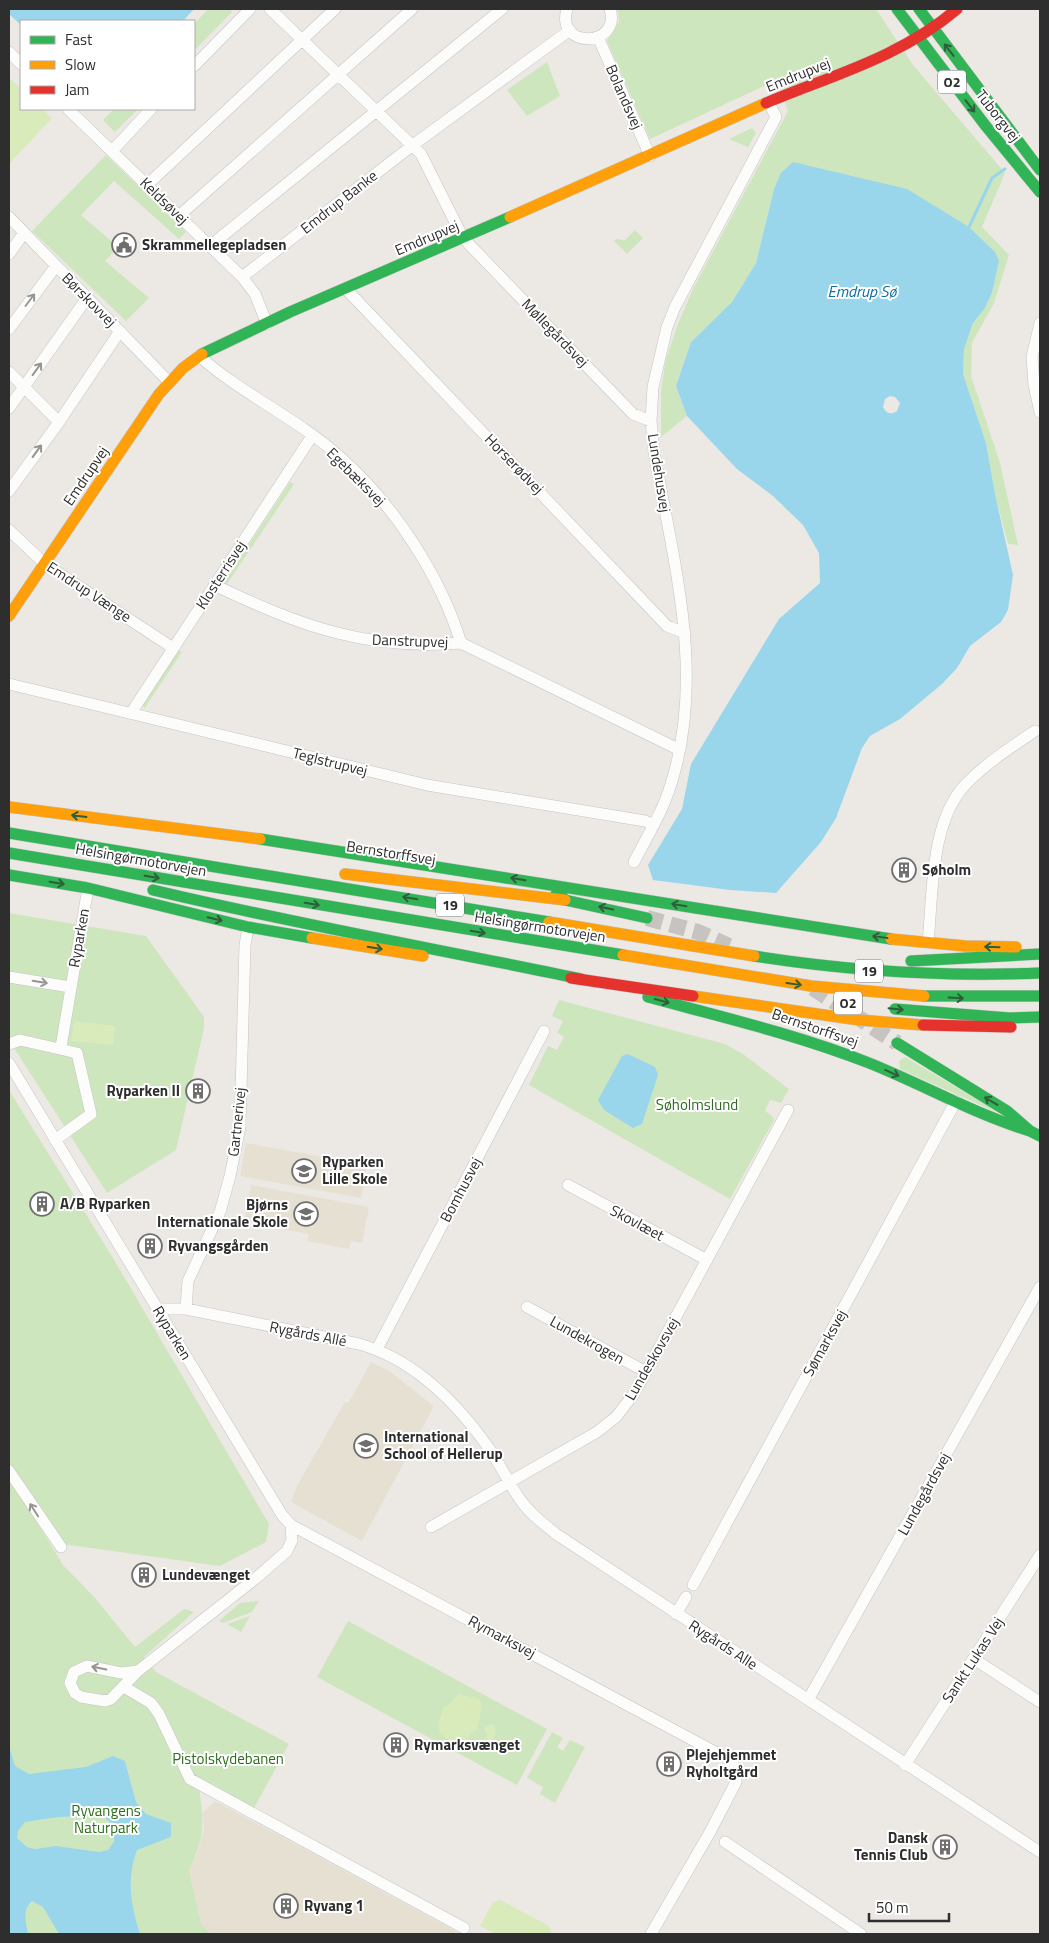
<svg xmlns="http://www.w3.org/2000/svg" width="1049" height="1943" font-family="'Titillium Web',sans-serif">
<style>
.education{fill:#e6e0d3}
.green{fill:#cee6be}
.pitch{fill:#d9eabb}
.water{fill:#99d6ec;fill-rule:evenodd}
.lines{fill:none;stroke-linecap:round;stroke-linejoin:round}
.stream{stroke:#99d6ec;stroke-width:3}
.secondary-tunnel{stroke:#c6c3c0;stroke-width:16;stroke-dasharray:16 8;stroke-linecap:butt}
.street-casing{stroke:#c5c4c5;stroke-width:12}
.fast-casing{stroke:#c5c4c5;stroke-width:12}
.slow-casing{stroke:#c5c4c5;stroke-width:12}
.jam-casing{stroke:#c5c4c5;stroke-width:12}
.street{stroke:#fcfcfb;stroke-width:11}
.fast{stroke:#30b455;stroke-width:11}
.slow{stroke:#ff9f0a;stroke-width:11}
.jam{stroke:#e5322d;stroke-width:11}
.oneway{stroke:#2f5d3c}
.oneway2{stroke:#959594}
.labels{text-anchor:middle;stroke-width:4;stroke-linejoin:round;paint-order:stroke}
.shield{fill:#fff;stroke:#6d6d6d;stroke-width:1}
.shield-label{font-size:14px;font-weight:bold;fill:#2e2e2e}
.street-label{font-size:15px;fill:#2e2e2e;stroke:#fff}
.poi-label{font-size:15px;font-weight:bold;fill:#2e2e2e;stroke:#fff;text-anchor:start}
.park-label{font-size:15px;fill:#2c6e1b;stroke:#fff}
.water-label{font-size:16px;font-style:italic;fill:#0d6fa3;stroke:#fff}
</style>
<rect width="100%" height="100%" fill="#ece8e4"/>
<path class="education" d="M246,1143L367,1165L361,1198L240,1176Z
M251,1185L369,1207L362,1243L351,1241L349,1249L307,1241L309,1234L244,1222Z
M371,1362L389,1371L434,1406L362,1541L291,1502L297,1486L345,1402H349Z
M215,1801L459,1933L458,1934H211L201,1923L189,1869L198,1852L204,1828L202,1813Z"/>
<path class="green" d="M208,9H229L232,12L194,51V24Z
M618,9H876L913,65L1005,173L982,227L1009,255L994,303L972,343L971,376L1000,463L1018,545L1008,544L995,494L986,443L963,374L964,349L973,323L985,308L992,293L999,261L774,189L756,263L732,302L691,342L676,386L687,416L661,437V390L666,359L678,324L693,289L788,111L777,80L650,139L607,41L619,22Z
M547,62L560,96L527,116L507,90Z
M114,109H138L115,132L103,120Z
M752,128L756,133L748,147L729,139Z
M106,155L186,232L179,239L114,181L81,215L118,247L105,261L149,298L126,321L32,231Z
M635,230L643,238L627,254L614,241L616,239L625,240Z
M290,482L294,484L225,587L224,583Z
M179,650L182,652L144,709L143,704Z
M9,913L146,936L204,1017V1028L176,1150L107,1193L9,1040Z
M559,1000L725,1044L743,1054L789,1089L781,1103L770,1100L765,1111L772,1116L774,1120L730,1199L529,1085L548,1046L557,1050L564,1037L557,1033L563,1021L552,1016Z
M905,1057L1005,1116L900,1069L899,1061Z
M9,1090L113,1258L269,1524L266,1542L220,1566L62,1544L9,1463Z
M9,1476L63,1565L95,1598L135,1647L184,1609L194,1612L144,1657L156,1672L289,1744L254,1808L198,1779C203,1817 207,1835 189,1870L201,1923L211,1934H9Z
M259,1601L252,1612L223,1623L219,1621L240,1603Z
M250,1616L241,1632L227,1624Z
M348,1621L547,1729L517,1785L317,1677Z
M552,1732L563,1738L557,1747L563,1751L570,1740L585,1747L555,1803L540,1794L543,1787L527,1778Z"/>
<path class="pitch" d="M9,78L21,89V109H42L52,118L9,164Z
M74,1021L115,1026L113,1045L71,1041Z
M459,1694L479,1699L482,1706L477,1731L475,1730L464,1742L455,1744L440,1734L438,1725L444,1706L447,1707Z
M490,1724H493L496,1731L494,1737L497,1746L492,1751L483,1749L482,1744L487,1736L484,1729Z
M500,1900L549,1926L552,1934H496L480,1926L493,1902Z"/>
<path class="water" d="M9,9H194L183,21H21V25L9,14Z
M793,162L907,189L969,227L995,252L999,261L992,293L985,308L973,323L964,349L963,374L986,443L995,494L1013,575L1008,610L1001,622L970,646L957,668L942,684L900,719L870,736L862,748L836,818L821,842L776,893L730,890L653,880L648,865L682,809L691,764L779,619L820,583L819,553L803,525L773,496L737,469L687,416L676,386L691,342L732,302L756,263L774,189L781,173ZM890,396L895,397L900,403L897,411C892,415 886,414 883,407L885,399Z
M628,1054L655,1067L658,1075L642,1124L633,1128L604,1110L598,1100L622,1056Z
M9,1746L15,1766L29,1774L86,1767L113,1756L125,1761L136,1802L146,1814L171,1823V1837L137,1850C126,1879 131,1905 140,1934H59L43,1907L32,1901C22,1910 26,1922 28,1934H9ZM86,1816H103L114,1826V1842L108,1850L99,1852L56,1846L35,1849L27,1847L17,1838L18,1831L25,1822L58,1817Z"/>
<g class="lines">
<path class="stream" d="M969,227L992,178L1005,169"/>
<path class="secondary-tunnel" d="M647,918L698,932L729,946
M813,988L897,1043"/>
<g class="street-casing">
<path id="street" d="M270,9L421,154L463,238L633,414L651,421
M567,9C555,50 622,47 610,9
M598,37L650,156
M9,52L21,64
M194,66L250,9
M68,109L242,277L255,294L267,324
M112,151L151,109
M147,185L335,9
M180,215L412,9
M9,217L169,382
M210,246L502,9
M9,254L24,233
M242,277L413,145L570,30
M346,289L667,626L685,633
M1040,323L1032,357L1034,385L1040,412
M9,329L56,266
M199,356C242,394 296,418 339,456C393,503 440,575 461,643
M9,372L59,422
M9,408L87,298
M9,491L59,422L120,331
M9,530L45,564L173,648
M214,585C299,625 365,651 461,643L680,750
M9,684L427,785L645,821L654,825
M131,713L312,436
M634,862C647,837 663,811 671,784C706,674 673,561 654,451L651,421L653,387L667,327L675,307L776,117L769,103
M928,942C933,894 930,823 965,785C985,764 1011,747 1035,731
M9,977L70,987
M9,1044L20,1040L77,1053L91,1114L55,1140
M61,1047L88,888
M9,1063L282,1515L291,1525L732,1761L736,1770V1782L710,1832L651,1934
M568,1185L707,1260
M527,1307L646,1372
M157,1309H186L359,1344C413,1359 456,1402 488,1447C501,1465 509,1485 522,1502C531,1515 544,1524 556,1534L1040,1852
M186,1309L188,1281L220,1212L230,1176L240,1127L245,945L248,927
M377,1349L544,1031
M9,1471L61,1547
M431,1527L597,1432L616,1417L633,1395L646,1372L788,1110
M693,1585L956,1101
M676,1614L686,1597
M974,1659L1040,1702
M138,1671L121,1673L87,1666L74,1672L70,1683L75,1693L81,1697L105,1701L111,1699L138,1671L256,1578L287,1551L292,1540L291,1525
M124,1687L151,1703L159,1714L190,1779L464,1928
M808,1700L1040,1287
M905,1765L1040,1555
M725,1842L861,1934"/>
</g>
<g class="fast-casing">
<path id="fast" d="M897,9L985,125L1040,192
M919,9L1040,170
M202,354L290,312L510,217
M9,833L549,922
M260,839L891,939
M9,853L623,955
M9,875L88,888L248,927L312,938
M153,890C295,924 438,949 581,979
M556,894L561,895L565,900L647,918
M754,956C849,971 944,977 1040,973
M911,961L1040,954
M924,996H1040
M648,997C722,1017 798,1035 869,1063C924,1085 974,1114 1030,1131
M895,1009L1009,1018L1040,1017
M897,1043L1007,1111L1030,1131L1040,1136"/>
</g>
<g class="slow-casing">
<path id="slow" d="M510,217L766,103
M9,616L159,394L183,368L202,354
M9,807L260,839
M345,874L565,900
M549,922L754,956
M312,938L423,956
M891,939L965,946L1016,947
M623,955L811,986L924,996
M693,996L859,1020L923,1025"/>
</g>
<g class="jam-casing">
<path id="jam" d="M766,103C833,75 901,57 957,9
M571,978L693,996
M923,1025L1011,1027"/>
</g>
<use href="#street" class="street"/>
<use href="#fast" class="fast"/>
<use href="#slow" class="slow"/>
<use href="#jam" class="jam"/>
</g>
<defs><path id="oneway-shaft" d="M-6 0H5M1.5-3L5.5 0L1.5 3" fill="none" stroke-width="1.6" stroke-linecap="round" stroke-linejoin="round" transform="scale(1.25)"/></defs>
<g class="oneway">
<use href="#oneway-shaft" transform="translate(949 50) rotate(-128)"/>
<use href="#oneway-shaft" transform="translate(970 106) rotate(52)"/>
<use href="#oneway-shaft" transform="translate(79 816) rotate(-173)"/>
<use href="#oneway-shaft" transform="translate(152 877) rotate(10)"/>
<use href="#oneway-shaft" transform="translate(518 879) rotate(-171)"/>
<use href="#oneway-shaft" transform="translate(57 883) rotate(10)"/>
<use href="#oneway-shaft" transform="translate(410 898) rotate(-170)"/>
<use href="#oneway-shaft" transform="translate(312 904) rotate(10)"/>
<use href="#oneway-shaft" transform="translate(679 905) rotate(-170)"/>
<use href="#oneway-shaft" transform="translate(606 908) rotate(-168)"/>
<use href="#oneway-shaft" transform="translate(215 919) rotate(13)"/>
<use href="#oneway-shaft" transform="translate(478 932) rotate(9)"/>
<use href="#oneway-shaft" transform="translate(880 937) rotate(-172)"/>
<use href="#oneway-shaft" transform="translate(992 947) rotate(-178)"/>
<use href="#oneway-shaft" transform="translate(375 948) rotate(10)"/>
<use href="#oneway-shaft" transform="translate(794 984) rotate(8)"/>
<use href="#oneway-shaft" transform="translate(956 998) rotate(3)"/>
<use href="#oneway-shaft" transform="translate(662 1001) rotate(15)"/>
<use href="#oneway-shaft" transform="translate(896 1009) rotate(6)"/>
<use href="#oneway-shaft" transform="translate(892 1073) rotate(24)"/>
<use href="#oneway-shaft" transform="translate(991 1101) rotate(-149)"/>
</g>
<g class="oneway2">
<use href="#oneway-shaft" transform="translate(30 300) rotate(-53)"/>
<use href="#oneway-shaft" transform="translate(37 369) rotate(-54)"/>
<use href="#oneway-shaft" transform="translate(37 451) rotate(-54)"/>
<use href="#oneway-shaft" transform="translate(40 982) rotate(10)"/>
<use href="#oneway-shaft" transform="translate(34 1510) rotate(-123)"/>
<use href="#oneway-shaft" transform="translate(99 1668) rotate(-168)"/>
</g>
<defs>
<g id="civic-ring" transform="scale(1.25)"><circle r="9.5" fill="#fff" stroke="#706f6e" stroke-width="1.5"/><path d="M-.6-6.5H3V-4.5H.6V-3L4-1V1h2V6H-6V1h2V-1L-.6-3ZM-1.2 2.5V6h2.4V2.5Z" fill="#706f6e"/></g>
<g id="building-ring" transform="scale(1.25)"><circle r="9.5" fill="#fff" stroke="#706f6e" stroke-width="1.5"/><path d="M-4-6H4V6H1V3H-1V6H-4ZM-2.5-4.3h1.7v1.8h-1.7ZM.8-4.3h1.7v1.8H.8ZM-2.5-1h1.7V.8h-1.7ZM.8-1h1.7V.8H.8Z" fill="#706f6e"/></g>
<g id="school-ring" transform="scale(1.25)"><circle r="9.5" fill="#fff" stroke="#706f6e" stroke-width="1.5"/><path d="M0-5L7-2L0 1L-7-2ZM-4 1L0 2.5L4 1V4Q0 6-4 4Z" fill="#706f6e"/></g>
</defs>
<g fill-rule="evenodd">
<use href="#civic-ring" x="124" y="245"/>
<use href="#building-ring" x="904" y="870"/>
<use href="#building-ring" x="198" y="1091"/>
<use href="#school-ring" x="304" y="1171"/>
<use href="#building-ring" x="42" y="1204"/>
<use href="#school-ring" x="306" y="1214"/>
<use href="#building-ring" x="150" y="1246"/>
<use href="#school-ring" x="366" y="1446"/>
<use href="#building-ring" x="144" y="1575"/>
<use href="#building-ring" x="396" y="1745"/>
<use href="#building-ring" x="669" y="1764"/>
<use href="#building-ring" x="945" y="1847"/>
<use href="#building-ring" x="286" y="1906"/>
</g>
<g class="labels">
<g class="shield">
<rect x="938" y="70.5" width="28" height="23" rx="4"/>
<rect x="436" y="893.5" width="28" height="23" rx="4"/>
<rect x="855" y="959.5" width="28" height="23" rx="4"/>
<rect x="834" y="991.5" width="28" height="23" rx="4"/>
</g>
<g class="shield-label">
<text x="952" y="87">O2</text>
<text x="450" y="910">19</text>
<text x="869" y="976">19</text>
<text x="848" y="1008">O2</text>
</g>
<g class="street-label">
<text transform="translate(798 75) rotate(-22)" y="5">Emdrupvej</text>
<text transform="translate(624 97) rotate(66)" y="5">Bolandsvej</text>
<text transform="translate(998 116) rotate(52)" y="5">Tuborgvej</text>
<text transform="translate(164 201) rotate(44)" y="5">Keldsøvej</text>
<text transform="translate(339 202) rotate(-38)" y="5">Emdrup Banke</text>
<text transform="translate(427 238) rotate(-23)" y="5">Emdrupvej</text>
<text transform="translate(89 300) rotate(45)" y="5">Børskovvej</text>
<text transform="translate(555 333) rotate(46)" y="5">Møllegårdsvej</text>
<text transform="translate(514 464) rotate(46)" y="5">Horserødvej</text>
<text transform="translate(659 473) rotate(81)" y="5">Lundehusvej</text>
<text transform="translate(86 476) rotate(-56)" y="5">Emdrupvej</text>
<text transform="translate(356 477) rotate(45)" y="5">Egebæksvej</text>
<text transform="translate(221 575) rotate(-57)" y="5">Klosterrisvej</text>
<text transform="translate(89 592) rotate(33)" y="5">Emdrup Vænge</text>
<text transform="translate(410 641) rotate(2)" y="5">Danstrupvej</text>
<text transform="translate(330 762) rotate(14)" y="5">Teglstrupvej</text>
<text transform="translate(391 853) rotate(9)" y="5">Bernstorffsvej</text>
<text transform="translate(141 860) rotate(10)" y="5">Helsingørmotorvejen</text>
<text transform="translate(540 927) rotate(9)" y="5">Helsingørmotorvejen</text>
<text transform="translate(79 938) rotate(-80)" y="5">Ryparken</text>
<text transform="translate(815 1028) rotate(19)" y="5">Bernstorffsvej</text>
<text transform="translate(237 1122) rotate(-84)" y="5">Gartnerivej</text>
<text transform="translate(461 1190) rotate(-62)" y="5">Bomhusvej</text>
<text transform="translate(637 1223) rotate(28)" y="5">Skovlæet</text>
<text transform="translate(172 1333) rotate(59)" y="5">Ryparken</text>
<text transform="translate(308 1334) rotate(11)" y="5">Rygårds Allé</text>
<text transform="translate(587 1340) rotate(29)" y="5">Lundekrogen</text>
<text transform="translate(825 1343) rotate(-61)" y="5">Sømarksvej</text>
<text transform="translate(652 1359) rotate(-60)" y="5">Lundeskovsvej</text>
<text transform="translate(924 1494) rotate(-61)" y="5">Lundegårdsvej</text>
<text transform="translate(502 1637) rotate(28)" y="5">Rymarksvej</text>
<text transform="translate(723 1645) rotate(33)" y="5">Rygårds Alle</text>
<text transform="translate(973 1660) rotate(-57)" y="5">Sankt Lukas Vej</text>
</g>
<g class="poi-label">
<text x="142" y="250">Skrammellegepladsen</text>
<text x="922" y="875">Søholm</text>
<text x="180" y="1096" text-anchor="end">Ryparken II</text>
<text x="322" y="1167">Ryparken<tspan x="322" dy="17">Lille Skole</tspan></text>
<text x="60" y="1209">A/B Ryparken</text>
<text x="288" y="1210" text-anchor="end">Bjørns<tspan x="288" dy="17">Internationale Skole</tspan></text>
<text x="168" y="1251">Ryvangsgården</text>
<text x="384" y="1442">International<tspan x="384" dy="17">School of Hellerup</tspan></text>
<text x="162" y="1580">Lundevænget</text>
<text x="414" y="1750">Rymarksvænget</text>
<text x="686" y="1760">Plejehjemmet<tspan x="686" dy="17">Ryholtgård</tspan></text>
<text x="928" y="1843" text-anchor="end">Dansk<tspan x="928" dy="17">Tennis Club</tspan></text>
<text x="304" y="1911">Ryvang 1</text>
</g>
<g class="park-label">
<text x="697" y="1110">Søholmslund</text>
<text x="228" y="1764">Pistolskydebanen</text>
<text x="106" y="1816">Ryvangens<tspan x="106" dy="17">Naturpark</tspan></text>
</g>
<g class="water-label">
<text x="862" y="297">Emdrup Sø</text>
</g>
</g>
<rect width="1049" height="1943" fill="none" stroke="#2e2e2e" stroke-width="20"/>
<rect x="20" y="20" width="175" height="90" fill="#ffffff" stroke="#ababab"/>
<rect x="30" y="36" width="25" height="8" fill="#30b455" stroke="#ababab"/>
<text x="65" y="45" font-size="15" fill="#2e2e2e">Fast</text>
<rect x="30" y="61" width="25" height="8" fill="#ff9f0a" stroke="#ababab"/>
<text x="65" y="70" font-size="15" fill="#2e2e2e">Slow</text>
<rect x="30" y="86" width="25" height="8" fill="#e5322d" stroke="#ababab"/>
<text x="65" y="95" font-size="15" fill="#2e2e2e">Jam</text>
<path d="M869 1913v8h80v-8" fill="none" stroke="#2e2e2e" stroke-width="2.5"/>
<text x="876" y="1913" font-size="15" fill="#2e2e2e" stroke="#ffffff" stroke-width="4" paint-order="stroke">50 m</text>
</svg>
